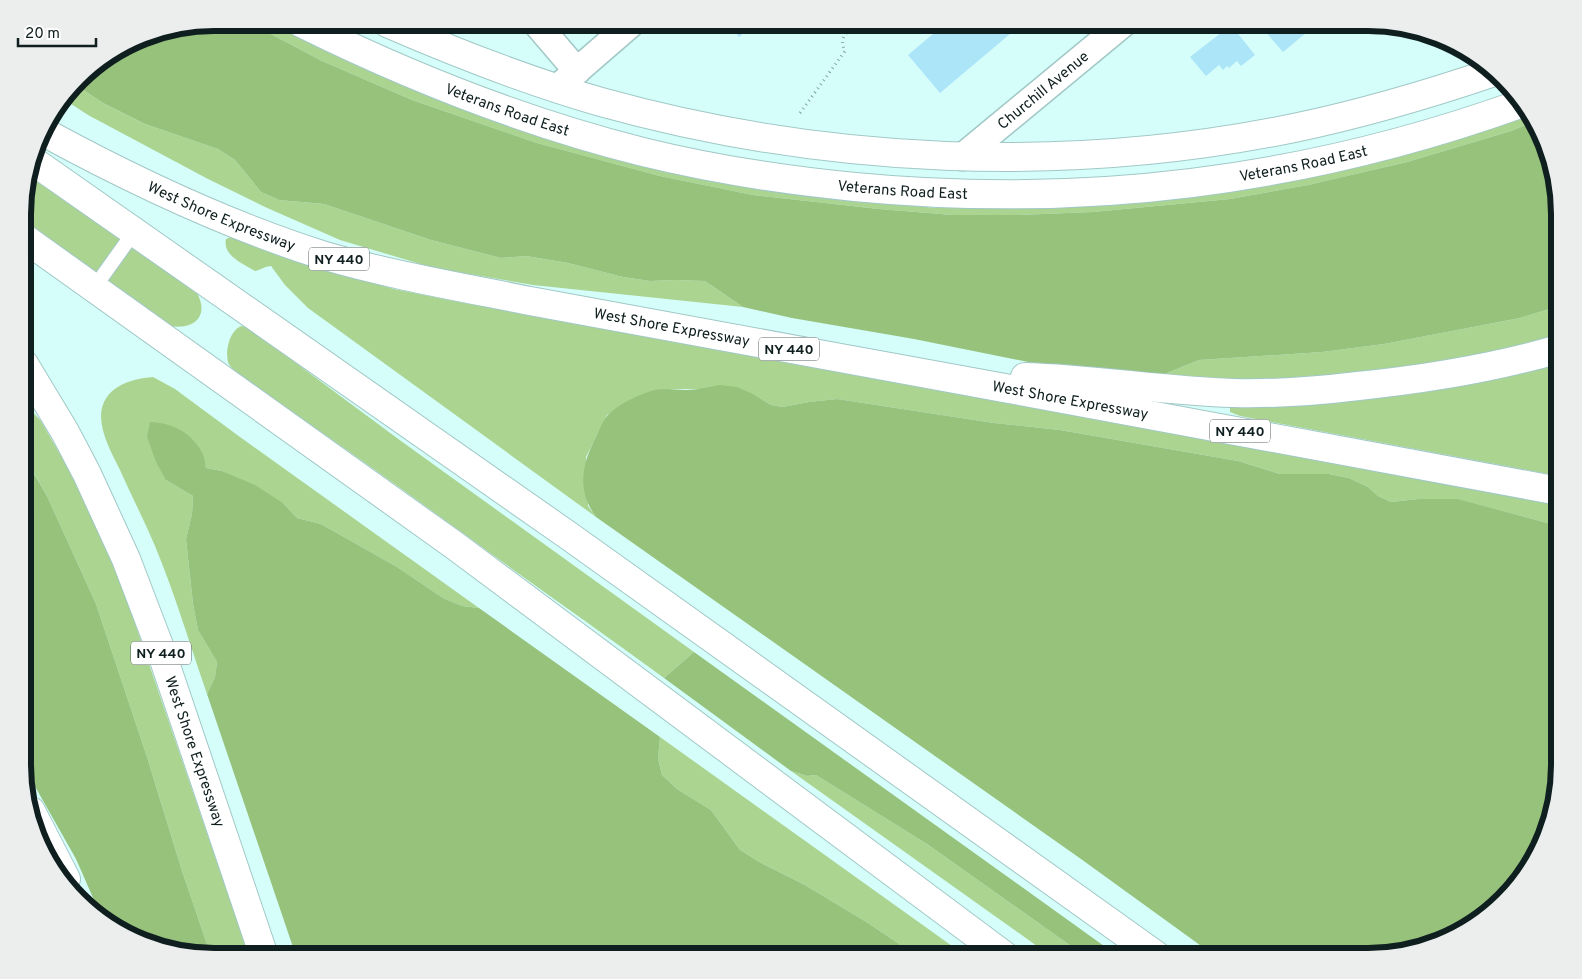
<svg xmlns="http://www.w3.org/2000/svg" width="1582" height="979" font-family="Overpass,sans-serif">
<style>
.green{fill:#abd491}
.forest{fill:#97c27c}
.building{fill:#ace5f8}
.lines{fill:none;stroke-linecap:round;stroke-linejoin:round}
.lane-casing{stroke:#a1c8c6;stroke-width:16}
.street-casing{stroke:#a1c8c6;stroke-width:29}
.secondary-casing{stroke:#a1c8c6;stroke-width:30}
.highway-casing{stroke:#a1c8c6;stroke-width:30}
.path{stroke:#82a09f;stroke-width:3;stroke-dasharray:1 4;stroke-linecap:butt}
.lane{stroke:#fff;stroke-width:14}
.street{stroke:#fff;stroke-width:26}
.secondary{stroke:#fff;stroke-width:28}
.highway{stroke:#fff;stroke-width:28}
.labels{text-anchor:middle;stroke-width:4.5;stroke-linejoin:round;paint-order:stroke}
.shield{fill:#fff;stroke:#576262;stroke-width:1}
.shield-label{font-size:14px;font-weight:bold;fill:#0f1e1e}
.street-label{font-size:15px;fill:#0f1e1e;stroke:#fff}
.rim{fill:none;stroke:#0f1e1e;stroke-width:6}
</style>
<rect width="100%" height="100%" fill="#d5fefb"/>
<path class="green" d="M250,23H274L315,44L399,84L495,122L537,135L715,180L812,196L936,208L1089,205L1161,200L1267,185L1529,113L1535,121L1511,131L1407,162L1308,185L1230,199L1093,212L1017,215H953L879,209L753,195L660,176L537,143L412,100L320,60Z
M76,85L103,103L145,124L218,149L235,160L261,192L279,200L324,204L431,240L501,258L526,256L568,263L623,277L650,281L675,280L705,281L743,307L533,285L434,268L340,240L265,207L208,179L88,115L65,100Z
M29,175L197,293C210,317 193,330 170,326L24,222V190Z
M231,237L304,264L394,289L454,301L1559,505V526L1457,499H1418L1391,502L1378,496L1368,487L1349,478L1329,474H1280L1238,461L1060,430L994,423L837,399L809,402L782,407L771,405L755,395L701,389H672L607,415L586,457L588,506L596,517L308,308L285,285L271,266C265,266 261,270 255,271C243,264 222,255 226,239Z
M1559,306V337L1495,355L1368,375L1258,383L1155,378L1199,360L1322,352L1384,344L1520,318Z
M242,326L250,329L401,441L694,652L664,678C600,631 535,586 471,539C418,501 365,462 311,425C297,415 230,374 228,362C225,351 230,329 242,326Z
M1559,361V476L1240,416L1230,412V405Z
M153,377L175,389L240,437L479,608L462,606L443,598L397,567L321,524L297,518L283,503L222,471L206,468L201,450L166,480L193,496L192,514L186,539L193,604L198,630L217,662L215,677L207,694C190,645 175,594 155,546C144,520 131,495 120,470C112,454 101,434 101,416C102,387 130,379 153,377Z
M24,403L41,421L81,491L123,588L249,956H211L182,871L147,757L96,604L47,496L24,455Z
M660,737L966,956H917L868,923L805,885L761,863L740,850L711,810L677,789L662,775L658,759Z
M791,771L807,776L816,775L927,844L1085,956H1051Z"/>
<path class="forest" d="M215,23H250L320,60L412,100L537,143L660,176L753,195L879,209L953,215H1017L1093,212L1230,199L1308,185L1407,162L1511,131L1535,121L1559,202V306L1520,318L1384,344L1322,352L1199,360L1155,378L1038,364L914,339L792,318L743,307L705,281L675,280L650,281L623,277L568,263L526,256L501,258L431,240L324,204L279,200L261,192L235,160L218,149L145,124L103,103L76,85L88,70L141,37Z
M720,385L737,387L755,395L771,405L782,407L809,402L837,399L994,423L1060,430L1238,461L1280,474H1329L1349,478L1368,487L1378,496L1391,502L1418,499H1458L1559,526V777L1549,826L1527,871L1463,931L1380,956H1215L1081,859L596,517C576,490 582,463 597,435C600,428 603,420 608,415C620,403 636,396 651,391C663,388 674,390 686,390C697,390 709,387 720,385Z
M150,422C171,423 189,431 200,449C204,454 205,462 206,468L222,471L255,485L283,503L297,518L321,524L397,567L443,598L462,606L479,608L660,737L658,759L662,775L677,789L711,810L740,850L761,863L805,885L868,923L917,956H296L207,694L215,677L217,662L198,630L193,604L186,539L192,514L193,496L166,480L156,462L147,437Z
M24,456L47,496L96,604L147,757L182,871L211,956L153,946L108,924L101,916L76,859L24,767Z
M694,652L1118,956H1085L927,844L816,775L807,776L791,771L664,678Z"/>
<path class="building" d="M727,23H751L753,25L739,37Z
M946,23H1023L940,93L908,55Z
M1258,23H1308L1312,28L1283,52Z
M1231,25L1255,55L1241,66L1237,61L1229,68L1227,66L1223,70L1219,65L1206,76L1190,57Z"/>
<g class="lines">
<g class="lane-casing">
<path id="lane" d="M94,288L134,232"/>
</g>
<g class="street-casing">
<g id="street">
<path d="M536,23L577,71"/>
<path d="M557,88L632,23"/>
<path id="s1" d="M962,157L1124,23"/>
</g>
</g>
<g class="secondary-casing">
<g id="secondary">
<path id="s2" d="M301,23C410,77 524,122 643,152C712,169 783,180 855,187C1084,209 1302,182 1520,104"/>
<path d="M387,23C456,53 528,81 601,102C824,164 1066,175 1294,128C1361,114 1426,95 1491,73"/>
<path d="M31,811L66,879"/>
</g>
</g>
<g class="highway-casing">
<g id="highway">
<path id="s3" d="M42,131C130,179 227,225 322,255C390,275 460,287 530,301C628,319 726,337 824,355C1069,400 1314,444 1559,491"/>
<path d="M33,161L569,536L1157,956"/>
<path d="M24,238L454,545L1005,956"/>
<path id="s4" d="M24,364L65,432L87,474L126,559L160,648L264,956"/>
<path d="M1025,377C1095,379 1164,391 1233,393C1275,394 1317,391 1358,386C1426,379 1494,368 1559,349"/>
</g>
</g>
<path class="path" d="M800,113L845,51C838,37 848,31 858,23"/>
<use href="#lane" class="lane"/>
<use href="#street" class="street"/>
<use href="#secondary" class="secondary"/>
<use href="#highway" class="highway"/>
</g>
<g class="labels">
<g class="shield">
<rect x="309" y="247.5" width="60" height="23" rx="4"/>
<rect x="759" y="337.5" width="60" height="23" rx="4"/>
<rect x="1210" y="419.5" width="60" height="23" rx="4"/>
<rect x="131" y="641.5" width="60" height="23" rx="4"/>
</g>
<g class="shield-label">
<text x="339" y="264">NY 440</text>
<text x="789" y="354">NY 440</text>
<text x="1240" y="436">NY 440</text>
<text x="161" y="658">NY 440</text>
</g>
<g class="street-label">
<text dy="5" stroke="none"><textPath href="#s1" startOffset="105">Churchill Avenue</textPath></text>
<text dy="5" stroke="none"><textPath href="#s2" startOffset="224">Veterans Road East</textPath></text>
<text dy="5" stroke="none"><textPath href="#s2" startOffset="1032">Veterans Road East</textPath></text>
<text dy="5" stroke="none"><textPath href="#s2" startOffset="629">Veterans Road East</textPath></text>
<text dy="5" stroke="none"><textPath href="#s3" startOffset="199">West Shore Expressway</textPath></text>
<text dy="5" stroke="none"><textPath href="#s3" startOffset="664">West Shore Expressway</textPath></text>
<text dy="5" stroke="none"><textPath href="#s3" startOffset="1069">West Shore Expressway</textPath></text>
<text dy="5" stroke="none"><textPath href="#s4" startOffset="425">West Shore Expressway</textPath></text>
</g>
</g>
<path d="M0 0H1582V979H0ZM214 31H1368A183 183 0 0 1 1551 214V765A183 183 0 0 1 1368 948H214A183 183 0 0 1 31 765V214A183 183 0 0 1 214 31Z" fill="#eceded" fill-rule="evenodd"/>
<path class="rim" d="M214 31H1368A183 183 0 0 1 1551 214V765A183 183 0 0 1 1368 948H214A183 183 0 0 1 31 765V214A183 183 0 0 1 214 31Z"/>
<path d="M18 38v8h78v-8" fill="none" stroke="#0f1e1e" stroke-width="2.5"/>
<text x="25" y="38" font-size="15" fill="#0f1e1e" stroke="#ffffff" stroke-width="4" paint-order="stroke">20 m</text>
</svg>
